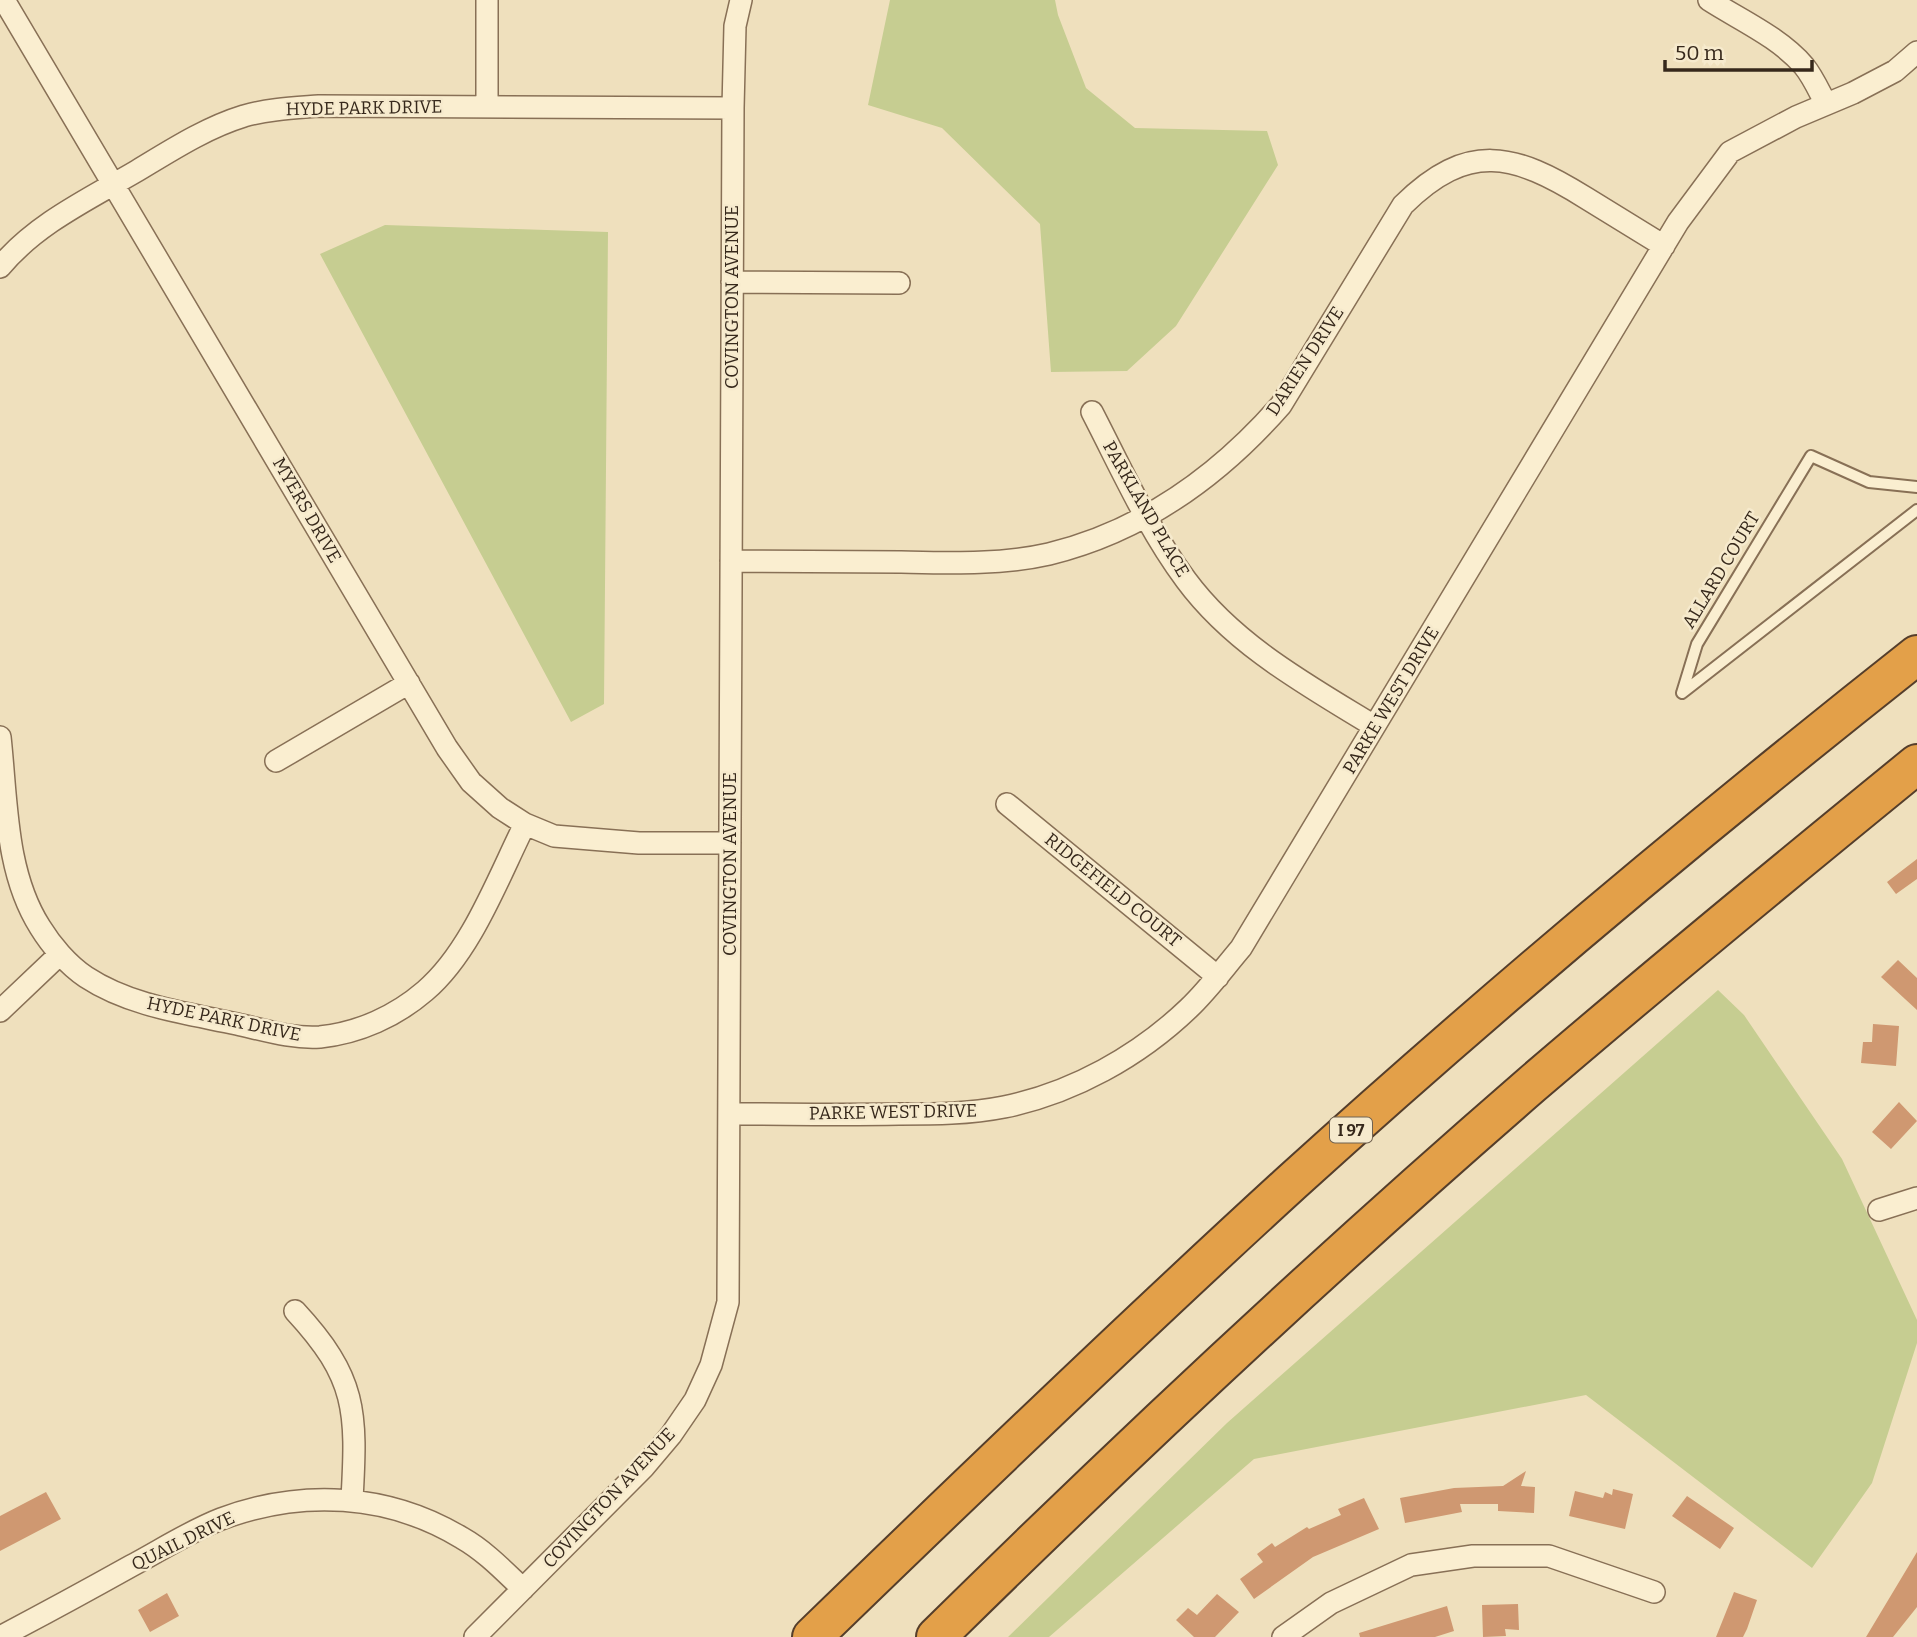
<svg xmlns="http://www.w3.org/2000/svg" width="1917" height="1637" font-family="Bitter,serif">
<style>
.green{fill:#c6cd91}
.building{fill:#cf9871}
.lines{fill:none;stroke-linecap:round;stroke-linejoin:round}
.service-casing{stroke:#887056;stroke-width:14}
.minor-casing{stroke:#887056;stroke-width:24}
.motorway-casing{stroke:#553e2b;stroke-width:42}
.service{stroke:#faeed0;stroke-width:10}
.minor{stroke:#faeed0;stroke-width:21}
.motorway{stroke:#e3a049;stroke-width:38}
.labels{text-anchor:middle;stroke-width:5;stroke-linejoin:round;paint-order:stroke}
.shield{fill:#f6eacd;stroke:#706250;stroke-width:2}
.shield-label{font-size:16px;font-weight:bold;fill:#36281b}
.street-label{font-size:18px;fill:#36281b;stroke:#f6eacd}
</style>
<rect width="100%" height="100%" fill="#efe0bd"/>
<path class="green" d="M890,0H1055L1058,15L1086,88L1135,128L1267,131L1278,165L1176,326L1127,371L1051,372L1040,224L942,128L868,105Z
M385,225L608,232L604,704L571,722L320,254Z
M1718,990L1744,1015L1842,1159L1917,1320V1343L1872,1483L1812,1568L1586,1395L1254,1459L1049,1637H1008L1227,1423Z"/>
<path class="building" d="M1917,859V879L1896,894L1887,882Z
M1898,960L1917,978V1010L1881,977Z
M1873,1024L1899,1026L1896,1066L1861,1063L1863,1042H1872Z
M1899,1102L1917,1121L1891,1149L1872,1132Z
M1526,1471L1521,1486L1535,1487L1534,1513L1498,1511V1504H1460L1462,1512L1405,1523L1400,1498L1454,1488L1503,1486Z
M1613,1489L1633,1494L1625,1529L1569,1516L1575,1491L1603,1498L1605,1492L1612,1495Z
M46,1492L61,1519L0,1551V1516Z
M1687,1496L1734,1528L1720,1549L1672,1516Z
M1364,1498L1379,1529L1313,1557L1254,1599L1240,1579L1263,1562L1257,1554L1272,1543L1275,1547L1307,1527L1309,1529L1341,1515L1338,1509Z
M1917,1552V1607L1893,1637H1866Z
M1734,1592L1757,1600L1747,1629L1743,1637H1716Z
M167,1593L179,1616L150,1632L138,1610Z
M1217,1594L1239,1612L1215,1637H1194L1176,1620L1188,1608L1197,1615Z
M1518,1604L1519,1630L1505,1629L1506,1636L1483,1637L1482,1605Z
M1447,1606L1454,1631L1435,1637H1360L1359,1633Z"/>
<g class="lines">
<g class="service-casing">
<path id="service" d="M1682,693L1697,644L1811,456L1869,482L1917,487
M1682,693L1917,510"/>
</g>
<g class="minor-casing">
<path id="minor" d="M4,0L447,748L471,782L500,808L525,824L554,836L639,843H730
M1709,0C1740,20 1779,37 1804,66C1813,77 1819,91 1826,104
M487,107V0
M0,267C36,224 87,200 135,172C170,151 205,128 244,116C269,109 294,108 319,106L733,108
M732,282L899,283
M1092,412C1121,468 1148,529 1186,580C1234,645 1307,685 1374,726
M731,561C787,561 844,562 901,562C949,563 1001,565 1049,554C1143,531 1218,477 1281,405L1403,205C1468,141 1514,153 1586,198C1612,214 1638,230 1664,246
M0,737C7,800 5,872 40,927C51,945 68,965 86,977C130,1006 186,1013 237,1024C264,1030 293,1039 320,1037C359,1033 396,1016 425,991C471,952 498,878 525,824
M276,761L409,683
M1007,804L1218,977
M0,1011L60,954
M729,1114C786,1114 842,1115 899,1114C934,1114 969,1114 1004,1107C1073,1093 1139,1056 1189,1008C1208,990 1224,968 1241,948L1678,222L1730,152L1796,117L1853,93L1895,71L1917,52
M1879,1210L1917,1198
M295,1311C357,1378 357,1411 352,1499
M0,1637C44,1614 88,1590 131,1566C161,1550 190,1531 221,1519C301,1489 388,1493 462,1538C485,1551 504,1571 523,1589
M475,1637L644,1467L671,1435L695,1400L711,1365L728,1302L733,108L735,26L741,0
M1283,1637L1331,1603L1411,1565L1473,1556H1549L1654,1592"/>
</g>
<g class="motorway-casing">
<path id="motorway" d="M812,1637C970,1484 1129,1331 1292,1182C1494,999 1703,824 1917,655
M936,1637C1129,1447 1327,1262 1531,1085C1658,976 1787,870 1917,764"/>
</g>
<use href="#service" class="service"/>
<use href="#minor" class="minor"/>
<use href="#motorway" class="motorway"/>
</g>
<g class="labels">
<rect class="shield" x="1330" y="1117.5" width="42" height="25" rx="5"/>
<g class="shield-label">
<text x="1351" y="1136">I 97</text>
</g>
<g class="street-label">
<text transform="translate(364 108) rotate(-1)" y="6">HYDE PARK DRIVE</text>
<text transform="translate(732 297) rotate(-90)" y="6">COVINGTON AVENUE</text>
<text transform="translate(1305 361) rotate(-57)" y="6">DARIEN DRIVE</text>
<text transform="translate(1146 509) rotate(60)" y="6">PARKLAND PLACE</text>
<text transform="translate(307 510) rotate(60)" y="6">MYERS DRIVE</text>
<text transform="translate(1721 570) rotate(-59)" y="6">ALLARD COURT</text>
<text transform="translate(1391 700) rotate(-59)" y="6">PARKE WEST DRIVE</text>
<text transform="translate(730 864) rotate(-90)" y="6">COVINGTON AVENUE</text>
<text transform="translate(1113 890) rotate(39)" y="6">RIDGEFIELD COURT</text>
<text transform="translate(224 1019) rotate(12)" y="6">HYDE PARK DRIVE</text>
<text transform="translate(893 1112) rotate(-1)" y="6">PARKE WEST DRIVE</text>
<text transform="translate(609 1498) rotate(-47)" y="6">COVINGTON AVENUE</text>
<text transform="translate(183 1541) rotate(-26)" y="6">QUAIL DRIVE</text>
</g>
</g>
<path d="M1665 60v10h147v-10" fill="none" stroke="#36281b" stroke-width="3.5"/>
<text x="1675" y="60" font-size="21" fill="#36281b" stroke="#f6eacd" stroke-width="5" paint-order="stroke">50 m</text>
</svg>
